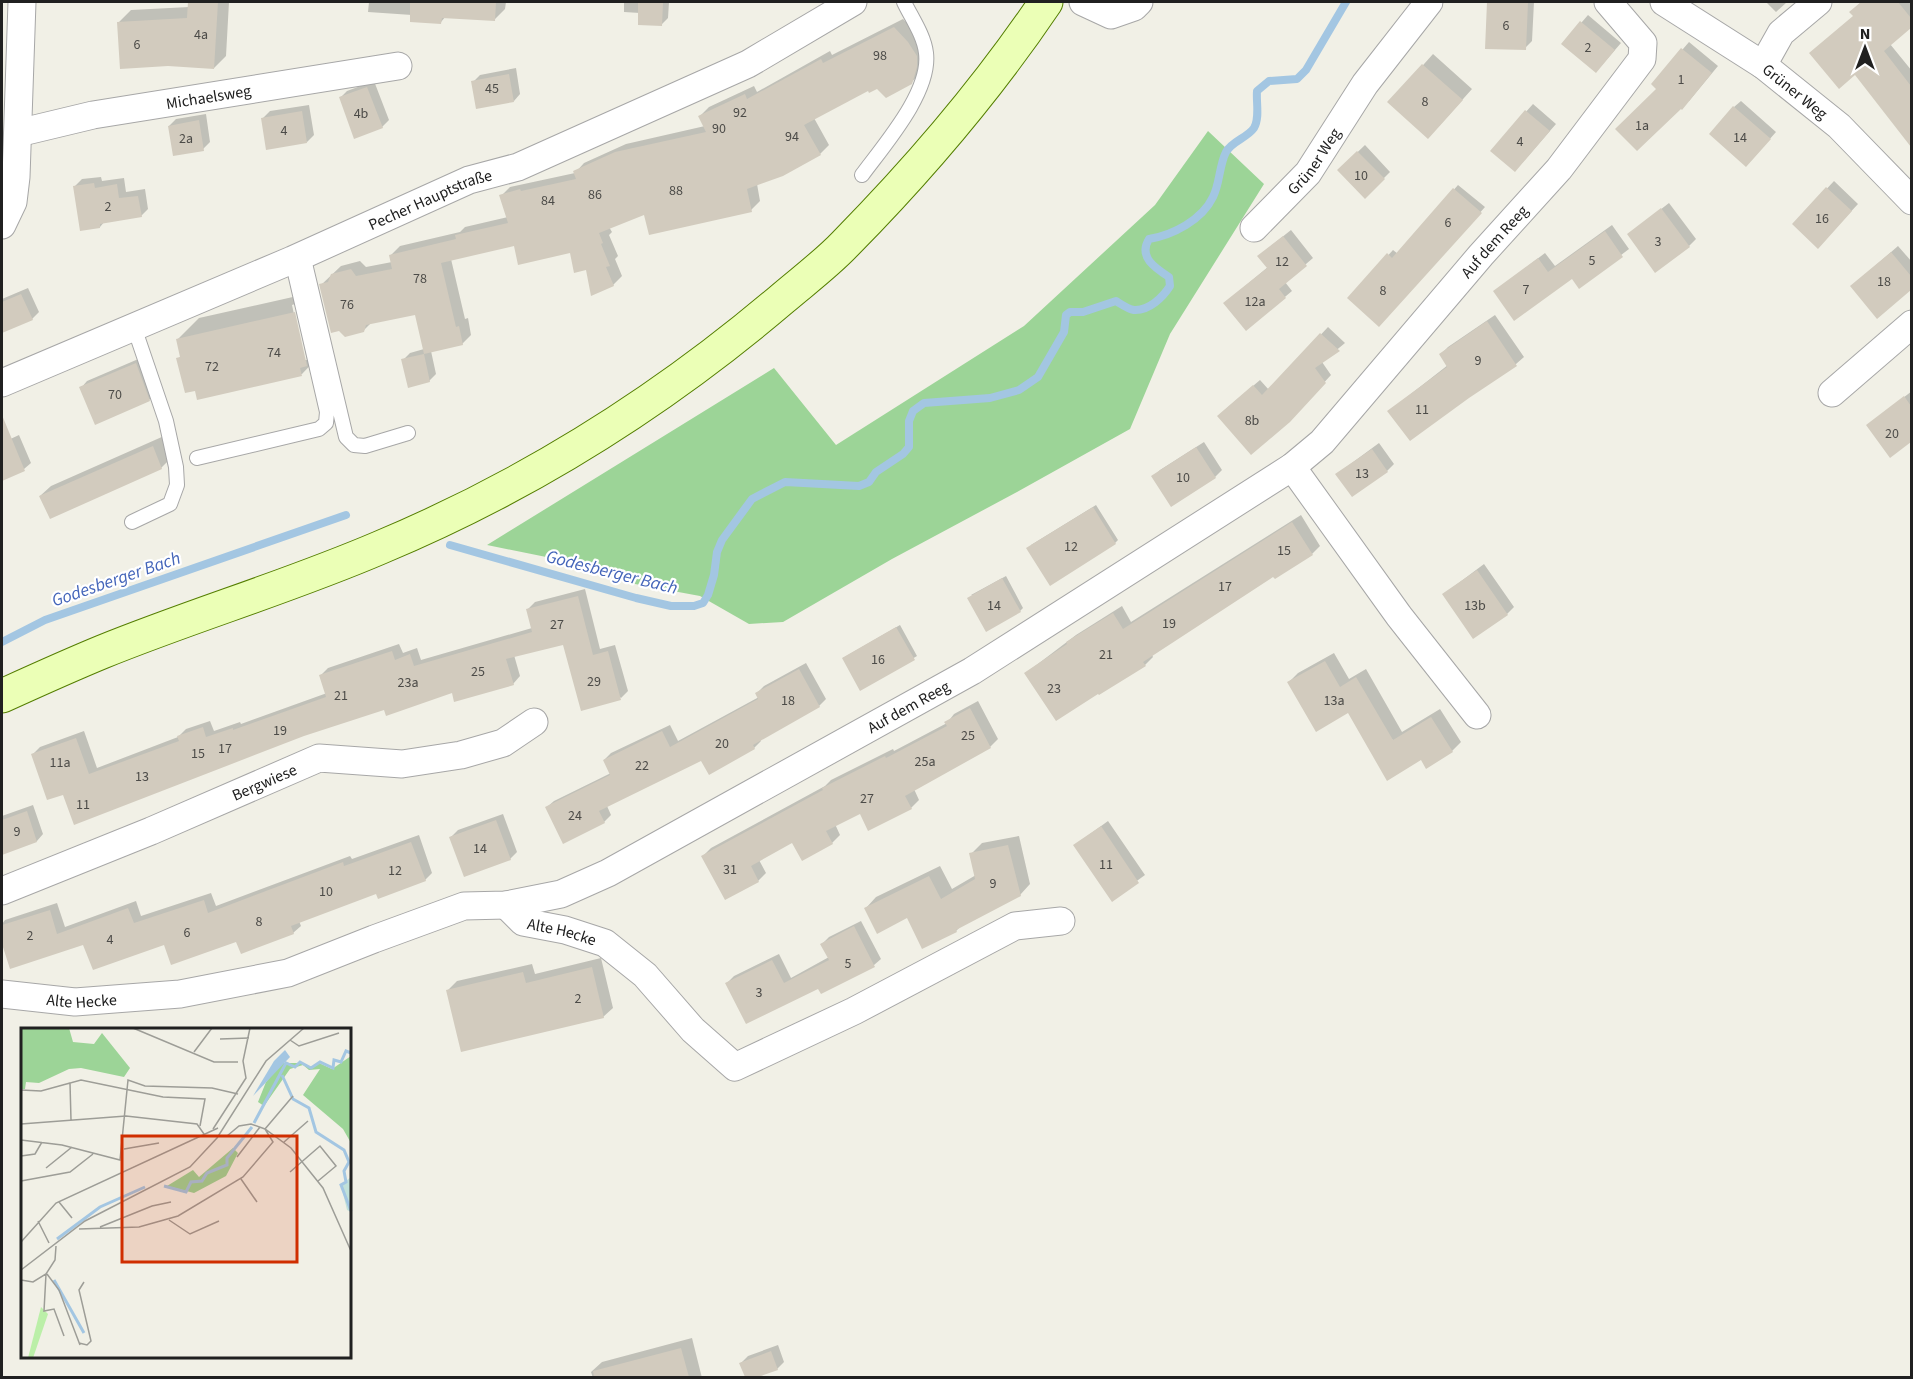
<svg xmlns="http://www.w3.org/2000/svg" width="1913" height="1379" font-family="'Source Sans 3',sans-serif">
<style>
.forest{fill:#9cd497}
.shadow{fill:#0003;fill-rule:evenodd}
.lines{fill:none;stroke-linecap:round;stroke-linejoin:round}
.stream{stroke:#a3c6e2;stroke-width:8}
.building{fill:#d2cbbe}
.lane-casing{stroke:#a7a7a7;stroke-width:16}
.street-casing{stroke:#a7a7a7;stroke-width:29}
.secondary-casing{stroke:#547e00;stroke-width:35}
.lane{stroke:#fff;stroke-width:14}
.street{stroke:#fff;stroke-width:27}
.secondary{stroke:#ebffb6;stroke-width:33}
.labels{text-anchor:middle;stroke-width:4.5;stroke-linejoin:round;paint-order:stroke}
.number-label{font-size:14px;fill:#4c4b48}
.street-label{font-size:16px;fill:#202020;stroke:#fff}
.water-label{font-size:18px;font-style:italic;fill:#4364b9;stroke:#fff}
.inset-river{fill:none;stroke:#a3c6e2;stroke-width:3}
.inset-road{fill:none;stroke:#9d9d97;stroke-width:1.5}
.view{fill:#d02e00;fill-opacity:0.15;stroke:#d02e00;stroke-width:3}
.inset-edge{fill:none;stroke:#202020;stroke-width:3}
</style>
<rect width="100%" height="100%" fill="#f1f0e6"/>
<path class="forest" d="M1208,131L1264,184L1170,334L1130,429L1017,492L892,559L783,622L749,624L700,596L635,584L561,560L487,545L774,368L836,445L1024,326L1155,205Z"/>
<path class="shadow" d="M189,2H229L226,56L214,68L119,22L131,10L189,7Z
M369,2H506L505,9L495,19L446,16L441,22L412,15L368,12Z
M624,2H669L668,18L662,24L640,13L624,12Z
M1488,2H1534L1532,41L1525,48L1487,47Z
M1766,2H1787L1776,12Z
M1862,2H1910L1912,3V26L1890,44L1912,71V136L1907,139L1855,73L1854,15L1858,5Z
M1588,15L1621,43L1602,65L1563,44Z
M903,19L917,33L925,47L920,73L911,83L869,89L814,118L829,145L820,154L757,184L760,201L751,210L645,213L609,227L612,232L609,235L618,256L615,259L622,276L613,285L587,269L571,252L515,244L451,259L465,319L468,318L471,335L462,344L431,351L436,374L429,381L403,360L410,353L424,349L416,313L371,323L363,331L321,285L341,266L360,261L366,267L392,262L391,255L400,246L460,232L465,227L508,217L501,196L510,187L575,173L584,163L626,144L705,126L700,116L709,107L754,86L757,92L830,51L832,55Z
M1689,42L1718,66L1689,101L1659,88L1653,84Z
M1433,54L1472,89L1439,126L1390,102Z
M516,68L520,94L514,101L473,82L480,75Z
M374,81L389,120L382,127L340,98L347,91Z
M1741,101L1776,132L1753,158L1734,107Z
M1533,104L1556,124L1522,163L1492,150Z
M309,105L314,135L307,142L263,118L270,111Z
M206,114L210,142L203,149L169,126L176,119Z
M1365,145L1390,172L1365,197L1339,170Z
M101,177L102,181L124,178L126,192L145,189L148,209L141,216L105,221L100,227L75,186L82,179Z
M1834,181L1858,204L1818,247L1794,224Z
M1458,185L1485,207L1384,320L1349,298L1393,250L1398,254Z
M1669,203L1696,239L1689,246L1629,234Z
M1612,225L1629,249L1579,287L1572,277L1495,291L1545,253L1555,266Z
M1291,230L1313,258L1285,282L1292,291L1247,329L1232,297L1268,267L1266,250Z
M1898,246L1912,262V288L1877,316L1859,280Z
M28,288L39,312L32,319L4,330L2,323V299Z
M315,292L322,353L302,374L196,389L178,359L182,355L178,339L199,318ZM295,304L307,360H304L292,305Z
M1495,315L1524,357L1516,364L1468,396L1389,411L1448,365L1441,354L1448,347Z
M1328,327L1345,343L1322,362L1331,375L1296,413L1226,409L1260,380L1269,390Z
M143,357L156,393L149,400L81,388L87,381Z
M1912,391V440L1890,455L1868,425Z
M19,435L31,463L24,469L2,479V436L4,442Z
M164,436L172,457L161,468L40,496L51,486Z
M1204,442L1222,470L1215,477H1153L1160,470Z
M1379,443L1394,464L1387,471L1337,474Z
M1096,505L1118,540L1115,543L1031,545Z
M1301,515L1320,546L1312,554L1274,575L1152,655L1153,657L1145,665L1026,673L1076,635L1122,606L1131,622Z
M1484,564L1514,607L1507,614L1444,594Z
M1006,576L1023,608L1020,611L971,595Z
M585,589L600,649L615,645L628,691L621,698L564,643L514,655L520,676L513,684L453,691L385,708L64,793L33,754L40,747L84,731L97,768L178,737L186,729L210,721L214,731L240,722L241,724L327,693L321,675L328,668L399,644L403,653L417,648L421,660L532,628L528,609L535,602Z
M900,625L917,656L861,689L843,658Z
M1334,653L1349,679L1366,669L1402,732L1440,709L1461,742L1452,751L1421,758L1348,711L1289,682L1298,673Z
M806,663L826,699L819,706L760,739L761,741L754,748L702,759L607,806L611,815L604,822L547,807L554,801L611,773L604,760L611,753L670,725L678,741L759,697L757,693L764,686Z
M978,701L998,739L990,747L914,789L919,800L911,808L860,812L835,824L840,835L832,843L802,859L793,841L759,860L766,873L758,881L703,856L711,848L825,786L831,780L893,749L894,751L947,723L954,714Z
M33,805L43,834L37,841L2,853V816Z
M503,814L517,852L510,859L451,837L458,830Z
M1108,821L1145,875L1112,899L1075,845Z
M419,835L432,873L425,880L377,892L299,921L301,926L293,933L237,940L84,943L10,967L2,939V924L5,920L57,903L65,927L136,901L141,916L211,893L216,906L350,856L352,859Z
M1019,836L1030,884L1020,895L961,926L956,931L908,916L866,908L876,897L940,866L952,889L976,875L971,854L982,843Z
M861,921L881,959L874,965L819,987L727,983L734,976L779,954L791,978L829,957L822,944L829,937Z
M601,958L613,1008L603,1017L448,990L457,981L532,964L535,974Z
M692,1338L702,1378H593L591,1372L602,1362Z
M778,1345L784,1362L777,1369L753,1378H746L741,1363L748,1356Z"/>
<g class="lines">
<path class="stream" d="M450,545L636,598L671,606H694L703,603L708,595L714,575L717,552L722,540L752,499L785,482L859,486L869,482L876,472L903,454L909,447V421L913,411L924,403L990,398L1019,390L1038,377L1064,332L1066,315L1070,312H1083L1116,301C1121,304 1128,309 1134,310C1149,311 1163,297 1170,286L1169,277C1155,268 1138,257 1149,239C1173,235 1202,220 1213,197C1220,183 1219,166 1226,152C1232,141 1247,138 1254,128C1260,118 1256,102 1257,91L1269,81L1297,79L1306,70L1346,2
M2,642L45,620L346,515"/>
</g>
<path class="building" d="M188,2H218L214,69L168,66L120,69L117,22L187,18Z
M410,2H496L495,21L442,18L441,24L410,22Z
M638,2H663L662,26L638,25Z
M1487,2H1528L1526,50L1485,49Z
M1861,2H1898L1911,18V28L1884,51L1911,86V147L1855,75L1839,89L1809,53L1853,16L1849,12Z
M1580,21L1615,50L1596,73L1561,44Z
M894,27L908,42L917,56V67L912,84L886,98L877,89L869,93L868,91L804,125L821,155L783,176L747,189L752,212L649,235L644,215L599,233L603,243L601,244L610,266L606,267L614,286L591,296L586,270L574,273L570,253L518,265L514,246L441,263L456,327L459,326L463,345L424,354L415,315L366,325L364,332L345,337L339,331L331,333L319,284L328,282L331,274L351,269L356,276L392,269L389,255L456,239L455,235L508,223L499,195L520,189L521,191L576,179L573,171L615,152L706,132L698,116L745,94L747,99L821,59L823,63Z
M1681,48L1712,73L1682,110L1681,109L1637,151L1615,129L1656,89L1651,84Z
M1422,64L1463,100L1428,139L1387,102Z
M509,74L514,102L476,109L471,81Z
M367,87L383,128L354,139L339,97Z
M1733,106L1771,139L1746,167L1709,134Z
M1525,110L1550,131L1515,172L1490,151Z
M302,111L307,143L266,150L261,118Z
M199,120L204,151L173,156L168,126Z
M1357,151L1385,179L1365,199L1337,170Z
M94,183L95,188L117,184L119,198L138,196L142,217L100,224V228L80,231L73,186Z
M1826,187L1852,211L1818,249L1792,224Z
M1453,188L1482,213L1379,327L1347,298L1387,253L1392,258Z
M1661,208L1690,247L1655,273L1627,234Z
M1605,231L1623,257L1579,289L1572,279L1514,321L1493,291L1538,258L1548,272Z
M1283,236L1307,266L1279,289L1286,298L1246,331L1223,303L1267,268L1257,256Z
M1891,252L1911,276V290L1877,319L1850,286Z
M21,294L33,320L2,333V302Z
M295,312L307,366L300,368L302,376L197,400L195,391L185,393L176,358L180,357L176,339Z
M1487,321L1517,366L1469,398L1410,441L1387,411L1447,367L1439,354Z
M1320,333L1340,351L1315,368L1326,383L1290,422L1251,455L1217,416L1253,385L1262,395Z
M424,354L430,382L408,388L401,359Z
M136,363L150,401L95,425L79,387Z
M1904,396L1911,406V442L1890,458L1866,425Z
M2,415L25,471L2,481Z
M153,446L162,469L50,519L39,496Z
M1196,447L1216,478L1171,507L1151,476Z
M1372,449L1388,472L1352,497L1335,474Z
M1093,507L1116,544L1050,586L1026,548Z
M1292,522L1313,555L1275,579L1273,577L1143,662L1146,666L1099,695L1098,694L1056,721L1024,673L1067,644L1066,642L1113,613L1123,629Z
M1477,570L1508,615L1473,639L1442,594Z
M1002,578L1021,612L986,632L967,598Z
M578,596L593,655L608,651L621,700L581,711L563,645L506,659L514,685L454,702L452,693L386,716L384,710L304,736L74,825L63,795L47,800L31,754L76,738L89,774L179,741L177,736L203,727L206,737L233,728V730L326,697L319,675L392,651L395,660L410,654L414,666L532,632L526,609Z
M896,627L915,660L860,691L842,658Z
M1325,661L1340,687L1356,677L1393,740L1431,717L1453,752L1426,769L1421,760L1387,781L1348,713L1316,732L1287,682Z
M799,669L820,707L753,745L755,749L709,775L701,761L599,811L605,823L563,844L545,807L610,775L603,760L662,731L670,747L758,699L755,693Z
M970,708L991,748L905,796L912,809L868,831L860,814L826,831L833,844L802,861L792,843L751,866L759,882L725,900L701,856L823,790L822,788L885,756L886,758L947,726L944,722Z
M27,811L37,842L2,855V820Z
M496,820L511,860L464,877L449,837Z
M1101,826L1139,883L1112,902L1073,845Z
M411,842L426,881L378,899L376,894L291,926L294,934L241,954L236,942L171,965L164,945L93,970L83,945L10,969L2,944V925L50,910L57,934L128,908L134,923L204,900L208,913L343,862L344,866Z
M1008,845L1021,896L956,930L957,932L922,949L907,918L877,934L864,908L929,876L941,899L975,879L969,853Z
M854,926L875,967L821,994L818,989L746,1024L725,983L772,960L784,983L829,960L820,944Z
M592,967L604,1018L461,1052L446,990L523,972L526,983Z
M681,1348L689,1377H594L593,1371Z
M771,1351L778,1370L758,1377H745L739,1363Z"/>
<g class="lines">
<g class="lane-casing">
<path id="lane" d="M862,175C884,145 931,92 926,53C924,35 911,17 904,2
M303,255L346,437L354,445L365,446L408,433
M197,458L319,429L326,423L327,412L292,260
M132,522L170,504L177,485L176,467L166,421L134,327"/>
</g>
<g class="street-casing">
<g id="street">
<path d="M1083,2L1111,15L1134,7L1139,2"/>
<path id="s1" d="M1664,2L1763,65L1839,126L1912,201"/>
<path d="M1763,65L1781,33L1818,2"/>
<path id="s2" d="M18,133L93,115L398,66"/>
<path d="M2,225L13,202L16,177L22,2"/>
<path id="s3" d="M1254,228L1308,173L1365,84L1429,2"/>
<path id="s4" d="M2,383L292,260L469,180L518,167L748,64L853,2"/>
<path d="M1832,393L1912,324"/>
<path d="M1292,467L1399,616L1477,715"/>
<path id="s5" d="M2,891L151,831L319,758L402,764L461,755L503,743L534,722"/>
<path id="s6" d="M506,905L523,922L565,930L605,943L645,975L693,1030L735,1067L854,1011L1015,926L1061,921"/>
<path id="s7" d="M2,994L75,1002L180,994L288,973L374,939L464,906L506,905L561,894L608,873L972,671L1292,467L1322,442L1481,255L1559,169L1642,59L1643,43L1608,2"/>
</g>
</g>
<g class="secondary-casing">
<path id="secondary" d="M2,696C35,681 68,666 102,652C193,615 288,587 379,548C525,487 662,401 782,299C803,281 826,264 845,244C918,170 988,88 1046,2"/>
</g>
<use href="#lane" class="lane"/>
<use href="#street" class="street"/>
<use href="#secondary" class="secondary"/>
</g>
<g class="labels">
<g class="number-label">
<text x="1506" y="30">6</text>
<text x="201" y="39">4a</text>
<text x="137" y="49">6</text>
<text x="1588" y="52">2</text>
<text x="880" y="60">98</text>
<text x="1681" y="84">1</text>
<text x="492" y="93">45</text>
<text x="1425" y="106">8</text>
<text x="740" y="117">92</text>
<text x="361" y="118">4b</text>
<text x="1642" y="130">1a</text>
<text x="719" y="133">90</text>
<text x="284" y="135">4</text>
<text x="792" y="141">94</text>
<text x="1740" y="142">14</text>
<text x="186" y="143">2a</text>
<text x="1520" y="146">4</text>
<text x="1361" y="180">10</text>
<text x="676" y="195">88</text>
<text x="595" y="199">86</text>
<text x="548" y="205">84</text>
<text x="108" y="211">2</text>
<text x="1822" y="223">16</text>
<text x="1448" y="227">6</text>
<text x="1658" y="246">3</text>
<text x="1592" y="265">5</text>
<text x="1282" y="266">12</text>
<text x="420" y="283">78</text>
<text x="1884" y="286">18</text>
<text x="1526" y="294">7</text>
<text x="1383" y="295">8</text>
<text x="1255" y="306">12a</text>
<text x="347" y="309">76</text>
<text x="274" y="357">74</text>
<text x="1478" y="365">9</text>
<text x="212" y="371">72</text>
<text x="115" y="399">70</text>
<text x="1422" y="414">11</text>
<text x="1252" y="425">8b</text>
<text x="1892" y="438">20</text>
<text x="1362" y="478">13</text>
<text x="1183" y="482">10</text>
<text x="1071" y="551">12</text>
<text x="1284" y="555">15</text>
<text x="1225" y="591">17</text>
<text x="994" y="610">14</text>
<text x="1475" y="610">13b</text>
<text x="1169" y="628">19</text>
<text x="557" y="629">27</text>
<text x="1106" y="659">21</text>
<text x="878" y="664">16</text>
<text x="478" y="676">25</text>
<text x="594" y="686">29</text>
<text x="408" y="687">23a</text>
<text x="1054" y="693">23</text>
<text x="341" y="700">21</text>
<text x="788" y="705">18</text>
<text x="1334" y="705">13a</text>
<text x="280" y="735">19</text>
<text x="968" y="740">25</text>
<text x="722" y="748">20</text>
<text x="225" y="753">17</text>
<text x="198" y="758">15</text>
<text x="925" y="766">25a</text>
<text x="60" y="767">11a</text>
<text x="642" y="770">22</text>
<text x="142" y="781">13</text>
<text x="867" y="803">27</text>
<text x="83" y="809">11</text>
<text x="575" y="820">24</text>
<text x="17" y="836">9</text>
<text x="480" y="853">14</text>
<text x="1106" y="869">11</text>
<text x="730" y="874">31</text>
<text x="395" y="875">12</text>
<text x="993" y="888">9</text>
<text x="326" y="896">10</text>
<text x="259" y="926">8</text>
<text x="187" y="937">6</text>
<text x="30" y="940">2</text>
<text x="110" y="944">4</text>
<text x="848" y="968">5</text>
<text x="759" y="997">3</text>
<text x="578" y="1003">2</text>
</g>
<g class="street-label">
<text dy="6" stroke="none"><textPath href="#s1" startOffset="159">Grüner Weg</textPath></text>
<text dy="6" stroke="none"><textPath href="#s2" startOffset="194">Michaelsweg</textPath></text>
<text dy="6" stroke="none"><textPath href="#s3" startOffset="90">Grüner Weg</textPath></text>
<text dy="6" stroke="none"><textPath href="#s4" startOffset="466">Pecher Hauptstraße</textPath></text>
<text dy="6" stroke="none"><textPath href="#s7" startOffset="1726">Auf dem Reeg</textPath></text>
<text dy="6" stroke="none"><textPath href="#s7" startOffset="970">Auf dem Reeg</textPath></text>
<text dy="6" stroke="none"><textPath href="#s5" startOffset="284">Bergwiese</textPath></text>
<text dy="6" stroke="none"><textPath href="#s6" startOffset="64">Alte Hecke</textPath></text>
<text dy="6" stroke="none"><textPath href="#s7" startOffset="80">Alte Hecke</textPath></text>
</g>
<g class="water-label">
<text transform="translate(612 572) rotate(14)" y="6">Godesberger Bach</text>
<text transform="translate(116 579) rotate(-19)" y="6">Godesberger Bach</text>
</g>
</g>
<g transform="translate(21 1028)">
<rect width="330" height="330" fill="#f1f0e6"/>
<path d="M20,279L27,286L12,330H7Z" fill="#bbefa8"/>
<path d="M0,0H48L52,14L73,16L81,5L109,40L103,49L60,40L48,41L18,55L5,54L4,61H0ZM330,28V115L322,101L282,67L299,41L288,42L282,37L269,41L243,78L237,74L245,54L261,35H280L290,40L298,35L311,41ZM212,120L217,125L205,148L173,165L146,158L172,142L178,149Z" fill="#9cd497"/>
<path d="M330,149V184L326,182L320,157Z" fill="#c1e1d9"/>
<path d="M264,22L269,29L232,68L253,33Z" fill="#a3c6e2"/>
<path class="inset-river" d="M261,47L272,71L288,80L295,104L323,122L328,134L323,143L325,154L320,157L330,183M233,95L265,35L274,39L279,34L290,40L299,34L312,40L313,32L320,34L325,23L330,25M143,158L165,164L170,154L181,153L186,145L206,137V130L231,99M36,211L79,179L124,159M33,252L63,305"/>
<path class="inset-road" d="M112,0L193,34H217M199,11L228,10M269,12L278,18L318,5M173,24L191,0M0,62L20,63L49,55M50,92L49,55L60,52L142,69L184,71L179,98M0,96L105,88L176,96L183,106M192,101L225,50L222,33L229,0M244,101L272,68M206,108L218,98L230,96L244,101L270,120L302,160L330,223M0,112L41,117L99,132L107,52L124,58L191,60L217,66M263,114L287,93M103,121L138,115M0,128L14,126L21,114M216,129L239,99M25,140L51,119M269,144L299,118L315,138L297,153M220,151L236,174M0,153L49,144L72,126M38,174L51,190M148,192L169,206L198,193M17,193L28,215M79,199L131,178L150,174M58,201L118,199L157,188L222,149L252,114L244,101M0,214L35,175L197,100M0,242L64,193L169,139L196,110L245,33L283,0M25,246L23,283L33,281L43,308M26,246L38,262L59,317M0,252L12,254L25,246L34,232L35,218M58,315L66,317L70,313L58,262L63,254"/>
<path class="view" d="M101,108H276V234H101Z"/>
<rect width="330" height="330" class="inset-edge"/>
</g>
<rect width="1913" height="1379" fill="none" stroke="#202020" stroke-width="6"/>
<g transform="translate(1865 48)" stroke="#ffffff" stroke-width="4.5" paint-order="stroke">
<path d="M0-4.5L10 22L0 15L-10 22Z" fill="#202020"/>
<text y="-9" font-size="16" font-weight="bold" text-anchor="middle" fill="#202020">N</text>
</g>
</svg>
